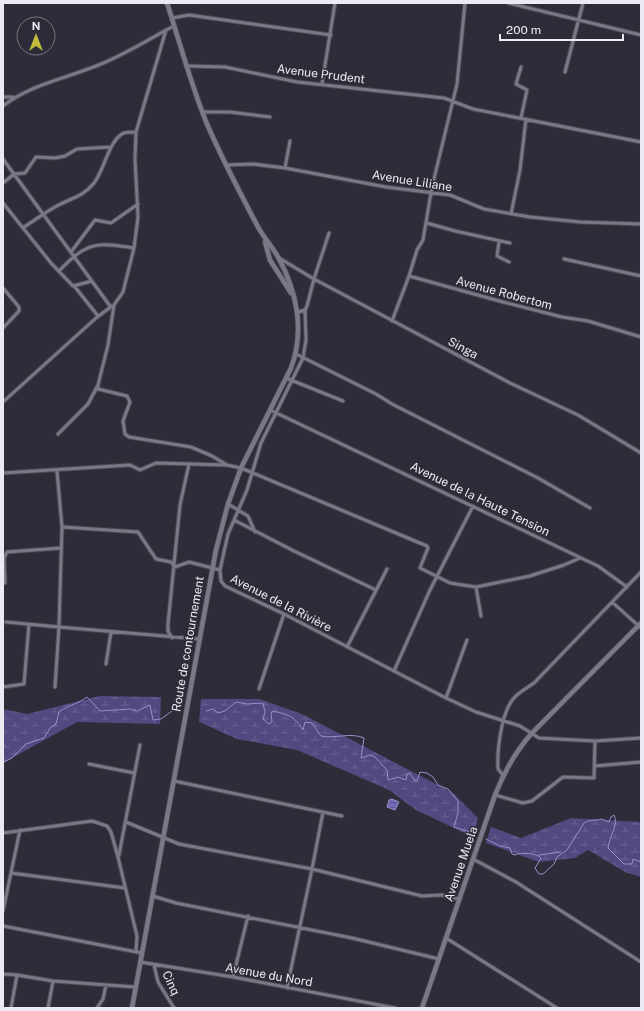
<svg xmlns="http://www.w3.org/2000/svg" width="644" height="1011" font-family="'Public Sans',sans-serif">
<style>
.wetland{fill:url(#wetland-marsh)}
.water{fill:url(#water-rules);stroke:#9790cb}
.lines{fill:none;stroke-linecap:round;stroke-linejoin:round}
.stream{stroke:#9790cb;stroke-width:1}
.street-casing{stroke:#484852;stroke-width:5}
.secondary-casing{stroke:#484852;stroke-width:6}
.street{stroke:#787886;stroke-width:3}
.secondary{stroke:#787886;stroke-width:4.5}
.labels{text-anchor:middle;stroke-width:3;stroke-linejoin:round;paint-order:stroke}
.street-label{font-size:12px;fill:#ebebf3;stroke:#2d2c38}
</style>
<defs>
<pattern id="wetland-marsh" width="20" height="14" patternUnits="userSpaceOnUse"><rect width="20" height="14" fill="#504a80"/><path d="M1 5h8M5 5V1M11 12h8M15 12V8" fill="none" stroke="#696492"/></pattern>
<pattern id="water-rules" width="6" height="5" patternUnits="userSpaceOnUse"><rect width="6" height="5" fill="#7369ba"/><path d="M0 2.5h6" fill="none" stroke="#5f5987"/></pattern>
</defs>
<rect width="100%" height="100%" fill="#2d2c38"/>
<path class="wetland" d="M100,696L161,697L160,724L77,722L3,763V709L27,714Z
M201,699H259L302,714L453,793L478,818L473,837L416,810L389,790L297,750L237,739L199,722Z
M571,818L641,822V877L625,872L588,850L575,858L539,862L486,843L491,827L521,838Z"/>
<path class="water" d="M392,799L399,802L395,810L387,807L389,800Z"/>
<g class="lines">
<path class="stream" d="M206,711L213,709L218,713L225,711L236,702L247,704L263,703L265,712L263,719L269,724L272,722L271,713L273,711C289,715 293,715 303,730L305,722L312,723L321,736C336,739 350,732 364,738L361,758L370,755L375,757L387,770L388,780L398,777L406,780L407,774L410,773L414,780L417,781L420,772L427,773L433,777L438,785L448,789L458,801V813L454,827L473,833
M3,760L4,762L12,758L26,744L44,738L50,728L56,724L59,712C68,705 78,704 87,697L100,711L130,709L137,711L150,705L153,720L161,719L172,711
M486,839L500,846L510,848L512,854L515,855C521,852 536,853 541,858L535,868L539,874H543L554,864L557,857L567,850L584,823C590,819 595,821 602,819L609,822L611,817L614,815C619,825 609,837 608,848L624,864H632L633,859L641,862
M539,855L561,852"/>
<g class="street-casing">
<path id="street" d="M508,3L641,35
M172,18L189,15L331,35
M174,26L166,30L136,132L135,159L138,217L134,248L123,292L114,305L108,345L98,385V389L127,396L130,402L123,421L125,434L129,437L191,447L212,456L227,465L241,468L427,546L428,548L420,568L450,583L476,587L530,576L564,565L580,558
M187,66L225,67L297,82L444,98L473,109L641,142
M565,72L583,3
M322,84L335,3
M3,97H13
M3,106C31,84 68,78 101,64C123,55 145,42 166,30
M203,112H230L270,117
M521,118L527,90L516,84L521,67
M3,159L110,306
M227,165L253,164L285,168L386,187L450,195L484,209L530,217L580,222L641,224
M285,168L290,141
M3,183L14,174L25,173L36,157L55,158L65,156L77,149L111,147
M3,203L51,263L73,286L92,281
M511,214L520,170L526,119
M427,223L455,231L510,243
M24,227C34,221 44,213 55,207C70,198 82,198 94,183C104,171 109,139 124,133C127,132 132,132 136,132
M499,242L497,256L509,262
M71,252L95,220L111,223L138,204
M279,258L314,279L510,383L578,415L641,453
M564,259L641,276
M59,271C87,242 95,242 134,248
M409,276L417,250L423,240L432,187L457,84L465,3
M75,287L98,316
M3,288L19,307V311L3,328
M298,312L305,310L307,306L314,279L329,233
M392,321L409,276L503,302L562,317L588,321L641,337
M296,354L376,394L392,404L538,478L590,508
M286,378L343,401
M3,402L96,318L112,306
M270,410L598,566L627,587
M58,434L88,404L97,387
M57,471L62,527L138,532L156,559L171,562L175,567L189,562L220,570L221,581L225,586L284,614L446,698L476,712L520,726L539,738L595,741L641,738
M3,473L130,465L140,470L156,463L226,465
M228,504L248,516L255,532
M234,520L294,551L376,590
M62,527L59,627L199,639
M220,570L228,534L247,490L261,443L303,358L306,340L305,310
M5,583L4,558L7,552L61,548
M476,587L481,616
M612,602L641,628
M6,622L59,627L55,687
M172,638L168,631V624L180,505L189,464
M347,647L387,569
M106,664L111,632
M394,671L430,590L473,506
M3,687L24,684L29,624
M259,689L284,614
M446,698L467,640
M89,764L134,773
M595,766L641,762
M503,775L498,769C497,751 501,712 514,698C519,692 527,688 534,683L641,572
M174,781L342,816
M495,795L523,803L532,801L563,777L594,778L595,741
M126,822L179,844L312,869L323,812
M3,833L92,821L107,826L111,832L118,857L137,936L136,951
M119,855L140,745
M473,859L516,882L641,962
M11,873L125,888
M153,896L176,903L352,938L439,959
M3,911L20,830
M3,926L142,953
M446,938L557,1008
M140,962L233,977L395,1008
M154,965L158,982L174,1008
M3,974L17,975
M233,977L248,916
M287,988L312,869L422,896L441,895L459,899
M11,1008L17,975L53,981L135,987
M48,1008L53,981
M97,1008L103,999L106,985"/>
</g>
<g class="secondary-casing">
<path id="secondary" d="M265,242L270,260L291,293
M132,1008L216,550L228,504L241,468L291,368C305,331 297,291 278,257C272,246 264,238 258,227C240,193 222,159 207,124C191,85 180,43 167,3
M422,1008L495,795C504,772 515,752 532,733L641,623"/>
</g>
<use href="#street" class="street"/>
<use href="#secondary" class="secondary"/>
</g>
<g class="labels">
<g class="street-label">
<text transform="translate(321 74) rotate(7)" y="4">Avenue Prudent</text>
<text transform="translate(412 181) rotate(9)" y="4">Avenue Liliane</text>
<text transform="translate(504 293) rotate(15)" y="4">Avenue Robertom</text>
<text transform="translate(463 348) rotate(28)" y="4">Singa</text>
<text transform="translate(480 499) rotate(26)" y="4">Avenue de la Haute Tension</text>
<text transform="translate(281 603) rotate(27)" y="4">Avenue de la Rivière</text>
<text transform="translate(188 644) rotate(-80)" y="4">Route de contournement</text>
<text transform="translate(461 864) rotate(-71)" y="4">Avenue Muela</text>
<text transform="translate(269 975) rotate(10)" y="4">Avenue du Nord</text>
<text transform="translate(171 983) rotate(65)" y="4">Cinq</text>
</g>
</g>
<rect width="644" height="1011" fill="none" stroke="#ebebf3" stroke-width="8"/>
<g transform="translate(36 36)"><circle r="19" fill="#2d2c38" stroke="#797883"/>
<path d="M0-3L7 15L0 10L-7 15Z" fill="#c2bd3f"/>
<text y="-6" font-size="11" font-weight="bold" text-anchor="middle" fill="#ebebf3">N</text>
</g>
<path d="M500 34v6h123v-6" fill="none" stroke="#ebebf3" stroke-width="2"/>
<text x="506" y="34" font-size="12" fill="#ebebf3" stroke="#2d2c38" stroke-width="3" paint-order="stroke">200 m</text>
</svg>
